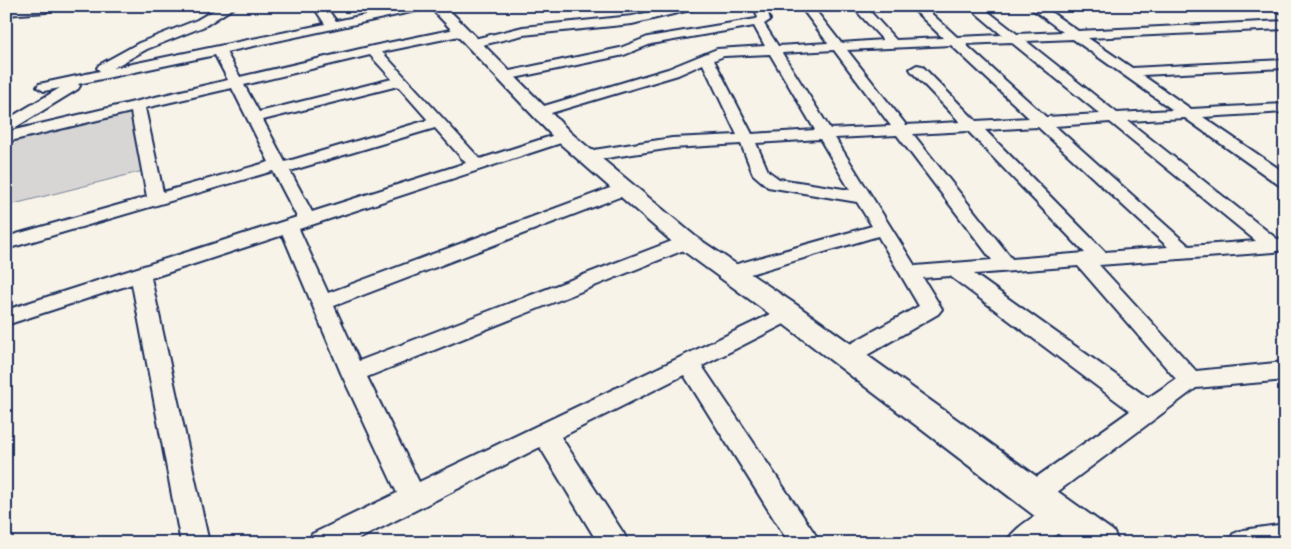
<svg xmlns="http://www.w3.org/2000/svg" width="1291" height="549" font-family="'Balsamiq Sans',sans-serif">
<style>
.green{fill:#d7d6d4;stroke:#798299}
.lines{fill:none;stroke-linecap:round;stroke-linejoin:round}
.minor-casing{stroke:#1b2f5e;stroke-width:4}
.major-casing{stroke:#1b2f5e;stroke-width:4}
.minor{fill:#f7f3e8;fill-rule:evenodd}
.major{fill:#f7f3e8;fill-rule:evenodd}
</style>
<rect width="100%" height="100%" fill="#f7f3e8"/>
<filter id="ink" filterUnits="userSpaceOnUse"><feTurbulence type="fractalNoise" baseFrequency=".02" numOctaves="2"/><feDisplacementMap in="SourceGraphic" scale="10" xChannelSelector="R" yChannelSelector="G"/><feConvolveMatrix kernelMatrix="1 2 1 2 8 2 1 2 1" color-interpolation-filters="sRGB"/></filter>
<g filter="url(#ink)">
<path class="green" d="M131,112L143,171L6,206V140Z"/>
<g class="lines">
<g class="minor-casing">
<path id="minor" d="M221,6H236L205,26L147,49L113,68L325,24L313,6H325L336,21L408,6H431L425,9L226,52L240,77L373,46L460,28L466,32L464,35L382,52L480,159L564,132L570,134L572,137L570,140L299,229L328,293L618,185L624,184L630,185L633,189L630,193L334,306L359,361L680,238L687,236L694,238L696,242L694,246L367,377L419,482L788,306L796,308L799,313L796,318L702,366L815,534L819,543H789L684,375L561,437L624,534L628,543H598L540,447L351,543H308L312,534L397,493L341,373L283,235L151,278L209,543H181L132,284L6,325V310L297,217L273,171L6,249V237L147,197L131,112L6,142V132L228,80L215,55L78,84L80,86L78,89L11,130L6,132V120L60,88L44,91L37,87L39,84L100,71L97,68L99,65L139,43L197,20ZM370,55L392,79L259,112L244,85ZM398,86L428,120L285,162L263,120ZM232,88L269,162L163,192L145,108ZM435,128L466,163L312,212L290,171Z
M678,6H700L698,8L632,24L523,35L474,47L468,43L470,40L523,27L632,16Z
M754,6H766L770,20L764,24L778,46L828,43L800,6H812L841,43L883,40L852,6H865L896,40L943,38L910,6H923L957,37L1002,35L968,6H981L1017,34L1063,32L1028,6H1042L1078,31L1285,21V29L1088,38L1132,68L1285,60V68L1142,75L1191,109L1285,104V112L1203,117L1285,173V186L1279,185L1185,118L1128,121L1277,239L1285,241V249L1274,252L1099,265L1196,371L1285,362V380L1196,388L1044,502L1034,506L1024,502L1020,494L1024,486L1130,411L950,276L923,278L942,309L938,314L855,362L847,364L839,362L836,356L839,350L919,306L878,236L730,280L723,278L720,273L723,268L872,226L857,202L768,187L753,174L741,144L672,148L587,161L581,159L579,156L581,153L587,151L672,138L737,135L703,64L678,75L544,115H534L532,112L534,109L668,69L717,49L765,46L754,26L651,44L624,55L505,80L498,76L505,72L620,48L648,37L756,19L758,18ZM1073,39L1173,110L1117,113L1026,41ZM1011,42L1100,114L1046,117L965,44ZM951,45L1029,118L976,121L922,66L917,65L910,69L912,72L960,122L906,125L847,50ZM834,50L891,126L830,129L782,53ZM770,54L815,130L752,134L714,60L724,56ZM1110,122L1256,241L1189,246L1055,126ZM1038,127L1168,247L1105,252L985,130ZM968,131L1085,253L1012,259L913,134ZM897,135L992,260L915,266L835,138ZM820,139L850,190L779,179L768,171L756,143ZM1078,266L1176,379L1148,398L974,274Z
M1267,6L1285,7V14L1269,8Z
M42,7L48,10L46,12L6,15V9Z
M1062,502L1072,506L1076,515L1072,524L1044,543H1006C1013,527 1045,509 1062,502Z
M1285,524V543H1229L1233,534L1243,530Z"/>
</g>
<g class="major-casing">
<path id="major" d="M429,6H445L571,133L696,237L798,306L1113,531L1119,543H1070L778,320L678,247L557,141Z"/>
</g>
<use href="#minor" class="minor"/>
<use href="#major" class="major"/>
</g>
</g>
<rect width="1291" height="549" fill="none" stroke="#f7f3e8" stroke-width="25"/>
<rect x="12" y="12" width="1266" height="524" fill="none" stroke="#1b2f5e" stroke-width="2" filter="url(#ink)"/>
</svg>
